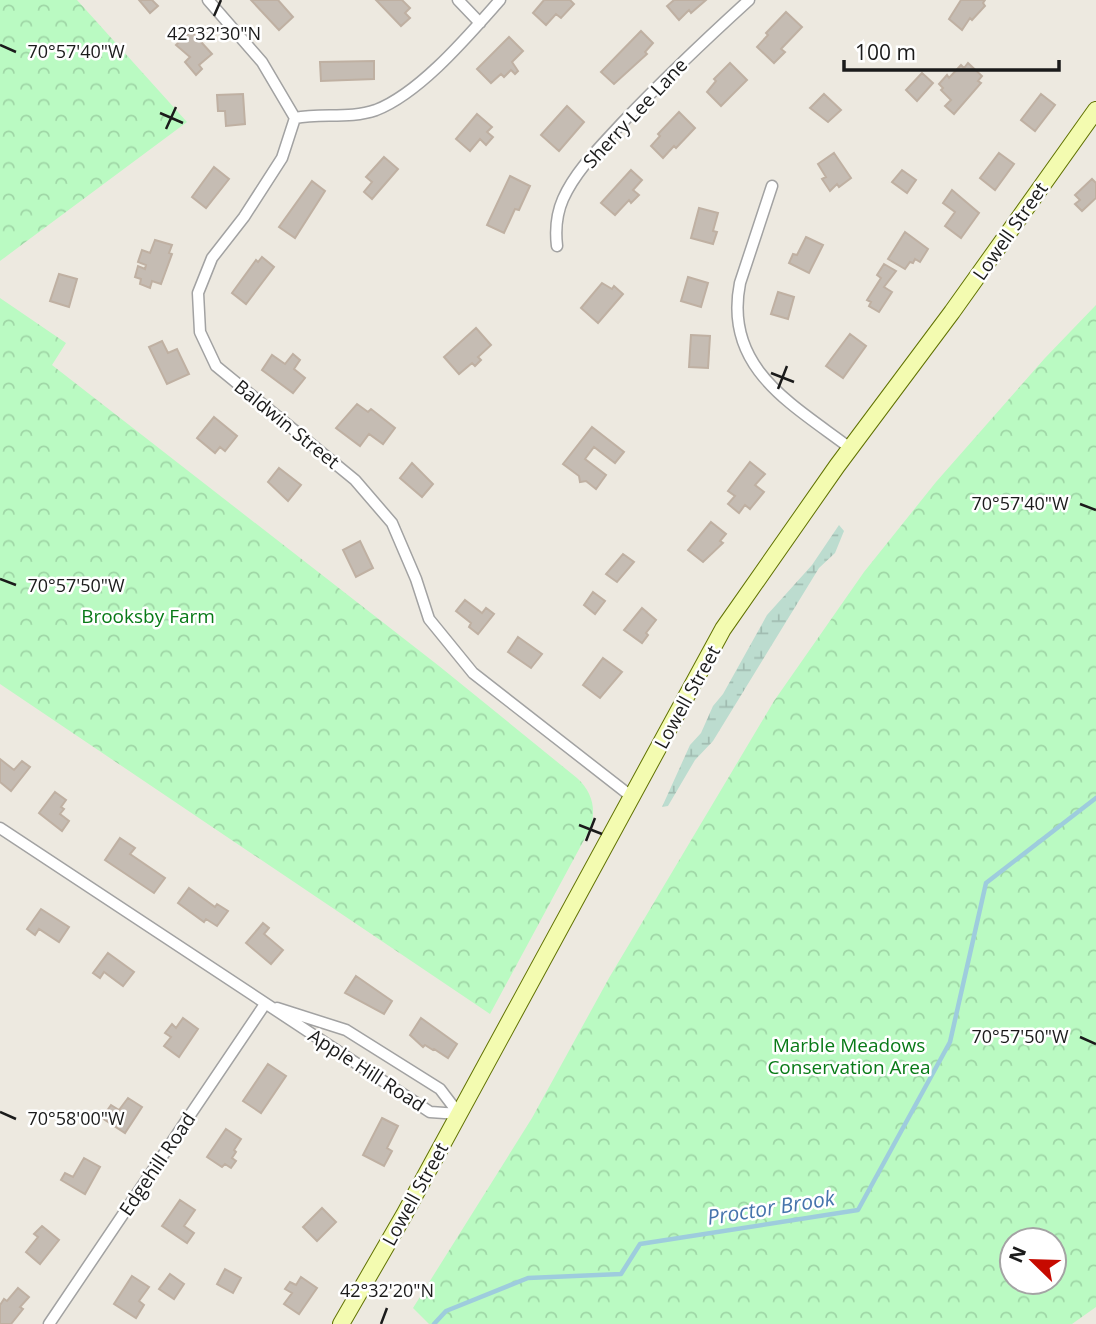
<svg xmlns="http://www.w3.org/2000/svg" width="1096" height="1324" font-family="'Open Sans',sans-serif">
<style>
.wetland{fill:url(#wetland-marsh)}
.park{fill:url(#park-crowns);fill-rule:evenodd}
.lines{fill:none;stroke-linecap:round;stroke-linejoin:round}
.stream{stroke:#9eccdd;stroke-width:4.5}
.building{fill:#c5bcb3;stroke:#bfb0a2;stroke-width:2}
.street-casing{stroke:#a2a2a2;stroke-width:13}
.secondary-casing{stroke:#617202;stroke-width:18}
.street{stroke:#fff;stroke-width:10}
.secondary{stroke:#f3fbb0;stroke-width:16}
.ticks{fill:none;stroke:#1b1b1b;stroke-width:2.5}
.labels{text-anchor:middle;stroke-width:5;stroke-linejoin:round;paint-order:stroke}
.street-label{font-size:19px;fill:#1b1b1b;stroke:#fff}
.park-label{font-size:19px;fill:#087a17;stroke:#fff}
.water-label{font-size:21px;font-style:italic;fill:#4674ac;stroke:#fff}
.ticks-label{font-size:18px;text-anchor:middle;fill:#1b1b1b;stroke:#fff;stroke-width:5;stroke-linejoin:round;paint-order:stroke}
</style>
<defs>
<pattern id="wetland-marsh" width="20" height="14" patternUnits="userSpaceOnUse" patternTransform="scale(1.75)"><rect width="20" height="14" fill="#bcdccf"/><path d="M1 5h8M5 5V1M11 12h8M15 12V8" fill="none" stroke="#a1bcb1"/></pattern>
<pattern id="park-crowns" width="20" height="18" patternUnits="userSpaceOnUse" patternTransform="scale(1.75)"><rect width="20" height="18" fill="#bafac2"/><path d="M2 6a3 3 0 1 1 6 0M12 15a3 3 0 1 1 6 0" fill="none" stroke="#9fd6a6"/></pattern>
</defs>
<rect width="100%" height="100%" fill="#ede9e0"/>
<path class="wetland" d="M839,525L844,531L835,553L819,568L713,741L695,760L668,806L662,807L690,745L701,733L713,706L723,694L767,615L812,565Z"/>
<path class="park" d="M0,0H77L187,122L0,261Z
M0,298L66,343L52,365L439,666L577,778C592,792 596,807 591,827L490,1014L0,684Z
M1096,305V1307L1072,1324H429L413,1308L532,1118L609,978L774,701L864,572L936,482L1045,358ZM1012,1240H1054V1282H1012Z"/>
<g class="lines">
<path class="stream" d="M434,1324L446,1311L528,1278L621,1274L640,1244L858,1210L950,1042L986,883L1096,798"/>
</g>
<path class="building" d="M139,0H152L158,6L150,13Z
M251,0H278L293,17L279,30Z
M376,0H402L410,8L405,13L410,18L401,26Z
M544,0H570L574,4L561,18L556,14L546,25L533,13Z
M674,0H706L691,13L689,10L679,20L667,6Z
M961,0H985L983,3L985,6L972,20L970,18L962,30L949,19Z
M786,12L802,27L781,49L785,52L774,63L757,47L768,35L766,33Z
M191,31L212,54L199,65L202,69L196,75L185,62L190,57L176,45Z
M641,31L653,43L645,52L647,54L614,84L601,72Z
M509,37L523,51L512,62L518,71L515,74L511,70L504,77L501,74L491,83L477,69Z
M374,61V79L321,81L320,62Z
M730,63L747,80L721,106L707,92L716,81L714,79Z
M968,63L982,76L978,81L981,83L954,114L945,106L951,100L941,90L943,88L939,84L947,75L949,78L961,65L964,68Z
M922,73L933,83L917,101L906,90Z
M243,94L245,124L226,126L225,111H218L217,95Z
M824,94L841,110L828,122L810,108Z
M1041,94L1055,105L1035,131L1021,120Z
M567,106L584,122L559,151L541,135Z
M679,112L695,128L676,148L674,146L663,158L651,146L660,136L658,134Z
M477,114L492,127L487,132L493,137L486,145L480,139L470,151L456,139Z
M834,153L851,178L839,187L837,184L830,191L822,179L826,177L818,164Z
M999,153L1014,164L995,190L980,178Z
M384,157L398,169L372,199L364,192L372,182L366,177Z
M214,167L229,179L206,208L192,197Z
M631,170L642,180L633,190L639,195L631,203L629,200L615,215L601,203Z
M902,170L916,180L907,193L892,182Z
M510,176L530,186L519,210L515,209L504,233L487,225Z
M1092,179L1096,183V198L1082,211L1075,204L1080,200L1075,195Z
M312,181L325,191L295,238L279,227Z
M952,190L979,213L961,238L945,226L955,212L943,203Z
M699,208L718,213L713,231L717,232L713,244L691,238Z
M905,232L928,249L920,262L915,259L913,263L910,262L905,269L888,259Z
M806,237L823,245L809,273L789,263L793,254L797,255Z
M155,240L172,245L169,253L172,254L161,284L152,281L150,288L140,284L141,279L135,277L138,266L145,269L146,265L138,262L142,250L150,253Z
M262,257L274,267L246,304L232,293L256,260L258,262Z
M884,264L896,271L884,287L892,292L879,312L869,306L871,302L867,300L881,278L877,275Z
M59,274L77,279L69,307L50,301Z
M688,277L708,283L701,307L681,301Z
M602,283L612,289L614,286L623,294L598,323L581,308Z
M778,292L794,297L788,319L771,314Z
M476,328L491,345L478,357L481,360L475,366L472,363L459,374L444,357Z
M850,334L866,346L843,378L826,366Z
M691,335L710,336L708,368L689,367Z
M162,341L168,353L177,349L189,374L167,384L149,347Z
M293,354L300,360L294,369L305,378L293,393L262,370L272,355L285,364Z
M357,404L368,412L371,409L395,428L383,444L369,434L360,446L336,428Z
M214,417L237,436L225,451L220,447L215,453L197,438Z
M592,427L624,452L615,463L594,447L585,459L606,475L596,489L586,481L580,482L579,476L563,464Z
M750,462L765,474L755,485L764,492L750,509L745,505L739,513L728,504L735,496L728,491Z
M412,463L433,484L422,497L400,478Z
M279,468L301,485L288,501L268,482Z
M711,522L726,534L720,541L723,543L703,562L688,550Z
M360,541L373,568L356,577L343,550Z
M623,554L634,562L617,582L606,574Z
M593,592L605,601L595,614L584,605Z
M465,600L482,613L486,608L494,614L478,634L469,627L471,623L456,611Z
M642,608L656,620L646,633L648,635L642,643L624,630Z
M518,637L542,654L531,668L508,652Z
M603,658L622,672L600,698L583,685Z
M0,759L14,770L22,761L30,767L11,791L0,782Z
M55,792L66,800L61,807L64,809L60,814L69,821L62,831L39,813Z
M120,838L135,848L130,854L165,878L154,893L105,860Z
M189,888L215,907L217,904L228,911L217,926L206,919L204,922L178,903Z
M41,909L69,927L59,942L39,929L35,935L27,929Z
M263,923L269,928L264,934L283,950L271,964L246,943Z
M108,953L134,972L123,986L104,972L100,978L93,973Z
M356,976L392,1001L384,1014L345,993Z
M183,1018L198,1029L179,1057L164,1046L171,1037L165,1033L172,1024L176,1028Z
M421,1018L457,1044L448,1058L434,1049L433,1050L425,1045L423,1047L410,1035Z
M268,1064L286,1076L261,1113L243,1101Z
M128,1098L142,1107L125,1133L102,1118L111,1105L119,1110Z
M382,1118L398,1126L387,1148L392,1151L384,1166L363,1155Z
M226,1129L241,1139L234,1150L236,1152L232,1158L236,1161L231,1168L225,1164L222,1167L207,1157Z
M84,1158L100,1167L85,1194L61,1180L65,1173L73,1177Z
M180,1200L195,1210L184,1226L194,1233L187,1243L162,1226Z
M322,1208L336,1222L317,1241L303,1227Z
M42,1226L59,1240L40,1264L26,1252L38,1237L34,1234Z
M225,1269L241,1278L233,1293L217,1284Z
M170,1274L184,1284L174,1299L159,1289Z
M132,1276L149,1287L139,1301L144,1305L136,1318L114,1304Z
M301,1277L317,1288L299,1314L284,1304L292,1293L285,1289L290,1282L296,1285Z
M18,1288L29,1297L20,1307L23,1309L11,1324H0V1305L4,1299L7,1301Z"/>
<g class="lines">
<g class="street-casing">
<path id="street" d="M208,0L262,62L295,118L282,158L244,217L212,258L198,293L200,332L216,366L355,480L392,523L416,579L429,619L473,673L632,797
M458,0L480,23
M295,118C322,113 350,119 376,110C420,93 468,36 500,0
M772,186L740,283C723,368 792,404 850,448
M557,246C555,229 556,215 563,199C576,170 601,146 622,123C663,80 705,40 749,0
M0,828L430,1112L459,1114
M277,1008L346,1030L440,1089L459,1114
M49,1324L265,1004"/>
</g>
<g class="secondary-casing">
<path id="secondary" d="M341,1324L404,1215L723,629L837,466L952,312L1096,110"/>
</g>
<use href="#street" class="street"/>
<use href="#secondary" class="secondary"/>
</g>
<path class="ticks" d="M214,16L221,0M0,45L16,52M160,113L183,123M166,129L176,107M771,373L794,382M778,389L787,366M1080,504L1096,510M0,579L16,585M579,825L602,834M586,841L595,818M1080,1037L1096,1044M0,1112L16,1119M381,1324L387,1308"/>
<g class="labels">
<g class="street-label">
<text transform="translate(635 113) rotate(-47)" y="7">Sherry Lee Lane</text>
<text transform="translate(1010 231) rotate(-55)" y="7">Lowell Street</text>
<text transform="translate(287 424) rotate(39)" y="7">Baldwin Street</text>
<text transform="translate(687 697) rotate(-61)" y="7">Lowell Street</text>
<text transform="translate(367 1070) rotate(33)" y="7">Apple Hill Road</text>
<text transform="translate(157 1164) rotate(-56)" y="7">Edgehill Road</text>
<text transform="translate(415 1194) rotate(-61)" y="7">Lowell Street</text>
</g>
<g class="park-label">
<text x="148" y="623">Brooksby Farm</text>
<text x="849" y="1052">Marble Meadows<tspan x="849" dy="22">Conservation Area</tspan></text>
</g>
<g class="water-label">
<text transform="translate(771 1208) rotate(-9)" y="7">Proctor Brook</text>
</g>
</g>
<g class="ticks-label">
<text x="214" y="40">42°32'30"N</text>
<text x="76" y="58">70°57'40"W</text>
<text x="1020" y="510">70°57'40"W</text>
<text x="76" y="592">70°57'50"W</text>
<text x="1020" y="1043">70°57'50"W</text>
<text x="76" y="1125">70°58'00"W</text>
<text x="387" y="1297">42°32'20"N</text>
</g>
<g transform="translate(1033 1261) rotate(293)"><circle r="33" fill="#ffffff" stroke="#a4a4a4" stroke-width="2"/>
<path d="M0-5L12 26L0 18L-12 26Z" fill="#c60a00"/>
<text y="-10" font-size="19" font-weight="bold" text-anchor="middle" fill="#1b1b1b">N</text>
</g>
<path d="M844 60v10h215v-10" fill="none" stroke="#1b1b1b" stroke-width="3.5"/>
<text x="855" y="60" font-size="21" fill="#1b1b1b" stroke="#ffffff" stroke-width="5" paint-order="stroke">100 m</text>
</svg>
